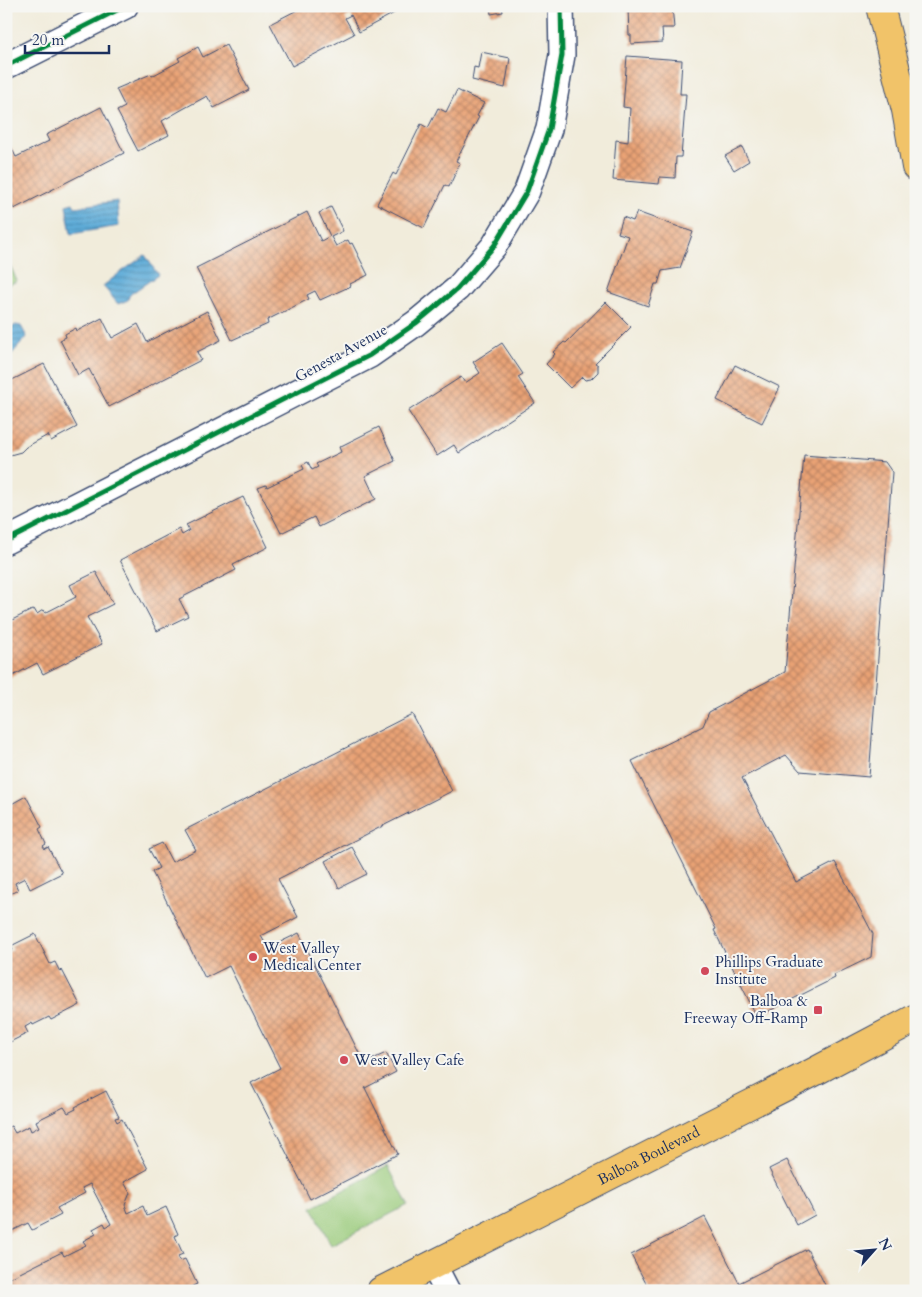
<svg xmlns="http://www.w3.org/2000/svg" width="922" height="1297" font-family="Cardo,serif">
<style>
.green{fill:#99ca79;stroke:#5a7c6c}
.water{fill:url(#water-rules);stroke:#3c6e9b}
.building{fill:url(#building-cross-hatch)}
.lines{fill:none;stroke-linecap:round;stroke-linejoin:round}
.minor-casing{stroke:#3b4b71;stroke-width:28}
.primary-casing{stroke:#3b4b71;stroke-width:30}
.motorway-casing{stroke:#3b4b71;stroke-width:30}
.minor{stroke:#fff;stroke-width:25}
.primary{stroke:#f1c369;stroke-width:28}
.motorway{stroke:#f1c369;stroke-width:28}
.cycleway-casing{stroke:#f6f6f2;stroke-width:8}
.cycleway{stroke:#00873e;stroke-width:5}
.poi-dot{fill:#d1495b;stroke:#f6f6f2;stroke-width:2}
.labels{text-anchor:middle;stroke-width:4;stroke-linejoin:round;paint-order:stroke}
.street-label{font-size:15px;fill:#1b2f5e;stroke:#f6f6f2}
.poi-label{font-size:15px;fill:#1b2f5e;stroke:#f6f6f2;text-anchor:start}
</style>
<defs>
<pattern id="water-rules" width="6" height="5" patternUnits="userSpaceOnUse" patternTransform="scale(1.25)"><rect width="6" height="5" fill="#5eacd8"/><path d="M0 2.5h6" fill="none" stroke="#4d8cb2"/></pattern>
<pattern id="building-cross-hatch" width="8" height="8" patternUnits="userSpaceOnUse" patternTransform="scale(1.25)"><rect width="8" height="8" fill="#e9a275"/><path d="M0 0l8 8M0 8l8-8" fill="none" stroke="#bc8463"/></pattern>
</defs>
<rect width="100%" height="100%" fill="#f6f6f2"/>
<filter id="ink" filterUnits="userSpaceOnUse"><feTurbulence type="fractalNoise" baseFrequency=".02" numOctaves="2"/><feDisplacementMap in="SourceGraphic" scale="10" xChannelSelector="R" yChannelSelector="G"/><feConvolveMatrix kernelMatrix="1 2 1 2 8 2 1 2 1" color-interpolation-filters="sRGB"/></filter>
<filter id="wash" filterUnits="userSpaceOnUse"><feTurbulence type="fractalNoise" baseFrequency=".0096" numOctaves="4" result="noise"/><feDisplacementMap in="SourceGraphic" scale="20" xChannelSelector="R" yChannelSelector="G"/><feGaussianBlur stdDeviation="1.12" result="paint"/><feColorMatrix in="noise" values="0 0 0 0 0 0 0 0 0 0 0 0 0 0 0 0 0 1.4 0 .05"/><feComposite in="paint" operator="in"/></filter>
<g filter="url(#wash)">
<rect width="100%" height="100%" fill="#f1ecdb"/>
<path class="green" d="M6,256L17,281L6,286Z
M388,1166L408,1205L331,1245L312,1207Z"/>
<path class="water" d="M117,201L119,226L71,234L66,205L73,203L75,207Z
M145,255L158,275L132,293L129,296L128,300L118,304L103,286L117,275Z
M16,325L21,326L27,337L9,357L6,359V327L9,326L12,327Z"/>
<g id="blocks">
<path class="building" d="M305,6H393L396,12L359,32L351,15L345,18L354,34L292,66L270,24Z
M490,6H502L503,12L491,14Z
M639,6H672L674,28H662L663,42L631,44V35H629L628,8H639Z
M226,45L249,90L214,108L207,96L183,109L162,121L169,135L138,151L117,111L125,107L116,89L151,74L152,76L180,61L178,58L198,47L203,57Z
M481,52L510,58L505,88L472,80L474,67L478,68Z
M627,56L682,60L680,94H686L681,157H676L675,178L660,177L659,184L613,180L616,140L628,142L630,108L623,107Z
M457,90L484,103L477,116L479,117L456,161L460,163L449,187L445,185L424,228L377,204L393,173L396,175L421,124L428,128L438,108L446,112Z
M101,107L124,153L14,209L6,195V148L10,145L16,157L49,141L46,135Z
M742,147L749,161L734,170L725,156Z
M331,207L343,231L331,237L336,246L348,240L350,244L352,243L368,275L350,284L351,286L320,300L315,291L307,295L309,299L267,320L268,324L232,340L196,268L307,212L321,241L330,236L319,213Z
M637,212L693,232L680,268L662,271L658,284H655L648,306L608,292L628,236L618,233L623,217L633,221Z
M606,302L631,327L595,363L598,365V372L591,379L585,380L582,377L570,388L546,364L555,354L553,352L564,342L566,343Z
M207,311L221,340L197,352L201,360L109,407L89,369L78,375L60,340L66,337L65,334L76,328L77,331L102,318L112,338L138,324L147,342Z
M502,343L523,374L518,377L535,403L459,453L454,445L437,456L408,411L461,377L465,383L480,373L473,362Z
M44,364L77,427L51,441L48,435L26,447L21,452L10,455L8,450L6,451V383Z
M735,365L780,387L762,423L717,400Z
M379,427L395,461L365,476L376,499L319,527L314,517L281,533L258,488L266,485L267,487L304,469L302,465L308,462L312,470L318,467L316,464L341,452L339,447Z
M804,455L885,462L892,472L869,777L800,771L786,755L742,778L796,882L835,862L873,934L871,957L834,975L835,978L757,1017L714,930L716,929L632,761L703,726L709,712L785,672Z
M243,497L268,547L233,565L236,570L179,599L188,616L157,631L120,560L179,529L182,535L189,531L186,525Z
M96,572L113,604L87,617L102,644L43,674L37,663L7,679L6,623L34,609L37,614L43,610L45,613L76,597L70,585Z
M412,714L452,791L278,879L298,917L261,936L268,948L299,933L364,1063L386,1053L396,1072L365,1088L398,1154L310,1199L251,1083L280,1068L229,966L205,978L152,872L159,868L149,849L162,843L172,862L196,850L185,830Z
M26,796L42,827L39,829L46,844L43,846L45,849L48,847L62,873L30,889L25,878L15,883L18,890L6,896V807Z
M352,847L367,874L339,888L325,861Z
M35,934L50,964L55,962L60,972L62,970L80,1005L51,1020L49,1017L33,1025L32,1023L25,1027L28,1033L6,1044V946L9,952L13,950L11,946Z
M106,1091L119,1117L115,1118L117,1122L122,1119L148,1169L124,1182L130,1193L125,1205L128,1213L143,1206L147,1216L166,1207L178,1234L175,1236L183,1254L178,1256L180,1261L185,1259L197,1284L182,1291H6V1280L62,1252L64,1256L86,1245L83,1241L96,1234L93,1229L104,1223L106,1227L111,1224L90,1184L82,1188L85,1193L57,1208L61,1215L32,1230L28,1223L6,1234V1128L11,1126L15,1133L29,1126L31,1131L39,1127L36,1121L64,1107L68,1113L76,1109L75,1107Z
M787,1160L815,1215L797,1225L769,1169Z
M705,1217L739,1283L807,1249L828,1291H650L631,1255Z"/>
</g>
</g>
<g filter="url(#ink)">
<use href="#blocks" fill-opacity="0" stroke="#3b4b71" stroke-width="1"/>
<g class="lines">
<g class="minor-casing">
<path id="minor" d="M6,66L125,6
M6,541L370,355L416,323L457,289L494,246L527,191L549,129L562,55L561,6
M433,1264L447,1291"/>
</g>
<g class="primary-casing">
<g id="primary">
<path id="s1" d="M381,1291L812,1073L916,1018"/>
</g>
</g>
<g class="motorway-casing">
<path id="motorway" d="M880,6L906,110L916,167"/>
</g>
<use href="#minor" class="minor"/>
<use href="#primary" class="primary"/>
<use href="#motorway" class="motorway"/>
<g class="cycleway-casing">
<path id="cycleway" d="M6,66L125,6
M6,541L370,355L416,323L457,289L494,246L527,191L549,129L562,55L561,6"/>
</g>
<use href="#cycleway" class="cycleway"/>
</g>
</g>
<g class="poi-dot">
<circle cx="253" cy="957" r="5"/>
<circle cx="705" cy="971" r="5"/>
<rect x="813" y="1005" width="10" height="10" rx="2.5"/>
<circle cx="344" cy="1060" r="5"/>
</g>
<g class="labels">
<g class="street-label">
<text transform="translate(341 353) rotate(-29)" y="5">Genesta Avenue</text>
<text dy="5" stroke="none"><textPath href="#s1" startOffset="300">Balboa Boulevard</textPath></text>
</g>
<g class="poi-label">
<text x="263" y="953">West Valley<tspan x="263" dy="17">Medical Center</tspan></text>
<text x="715" y="967">Phillips Graduate<tspan x="715" dy="17">Institute</tspan></text>
<text x="808" y="1006" text-anchor="end">Balboa &amp;<tspan x="808" dy="17">Freeway Off-Ramp</tspan></text>
<text x="354" y="1065">West Valley Cafe</text>
</g>
</g>
<rect width="922" height="1297" fill="none" stroke="#f6f6f2" stroke-width="25"/>
<g transform="translate(874 1250) rotate(63)" stroke="#f6f6f2" stroke-width="4" paint-order="stroke">
<path d="M0-4L9 19L0 12L-9 19Z" fill="#1b2f5e"/>
<text y="-8" font-size="14" font-weight="bold" text-anchor="middle" fill="#1b2f5e">N</text>
</g>
<path d="M25 45v8h84v-8" fill="none" stroke="#1b2f5e" stroke-width="2.5"/>
<text x="32" y="45" font-size="15" fill="#1b2f5e" stroke="#f6f6f2" stroke-width="4" paint-order="stroke">20 m</text>
</svg>
